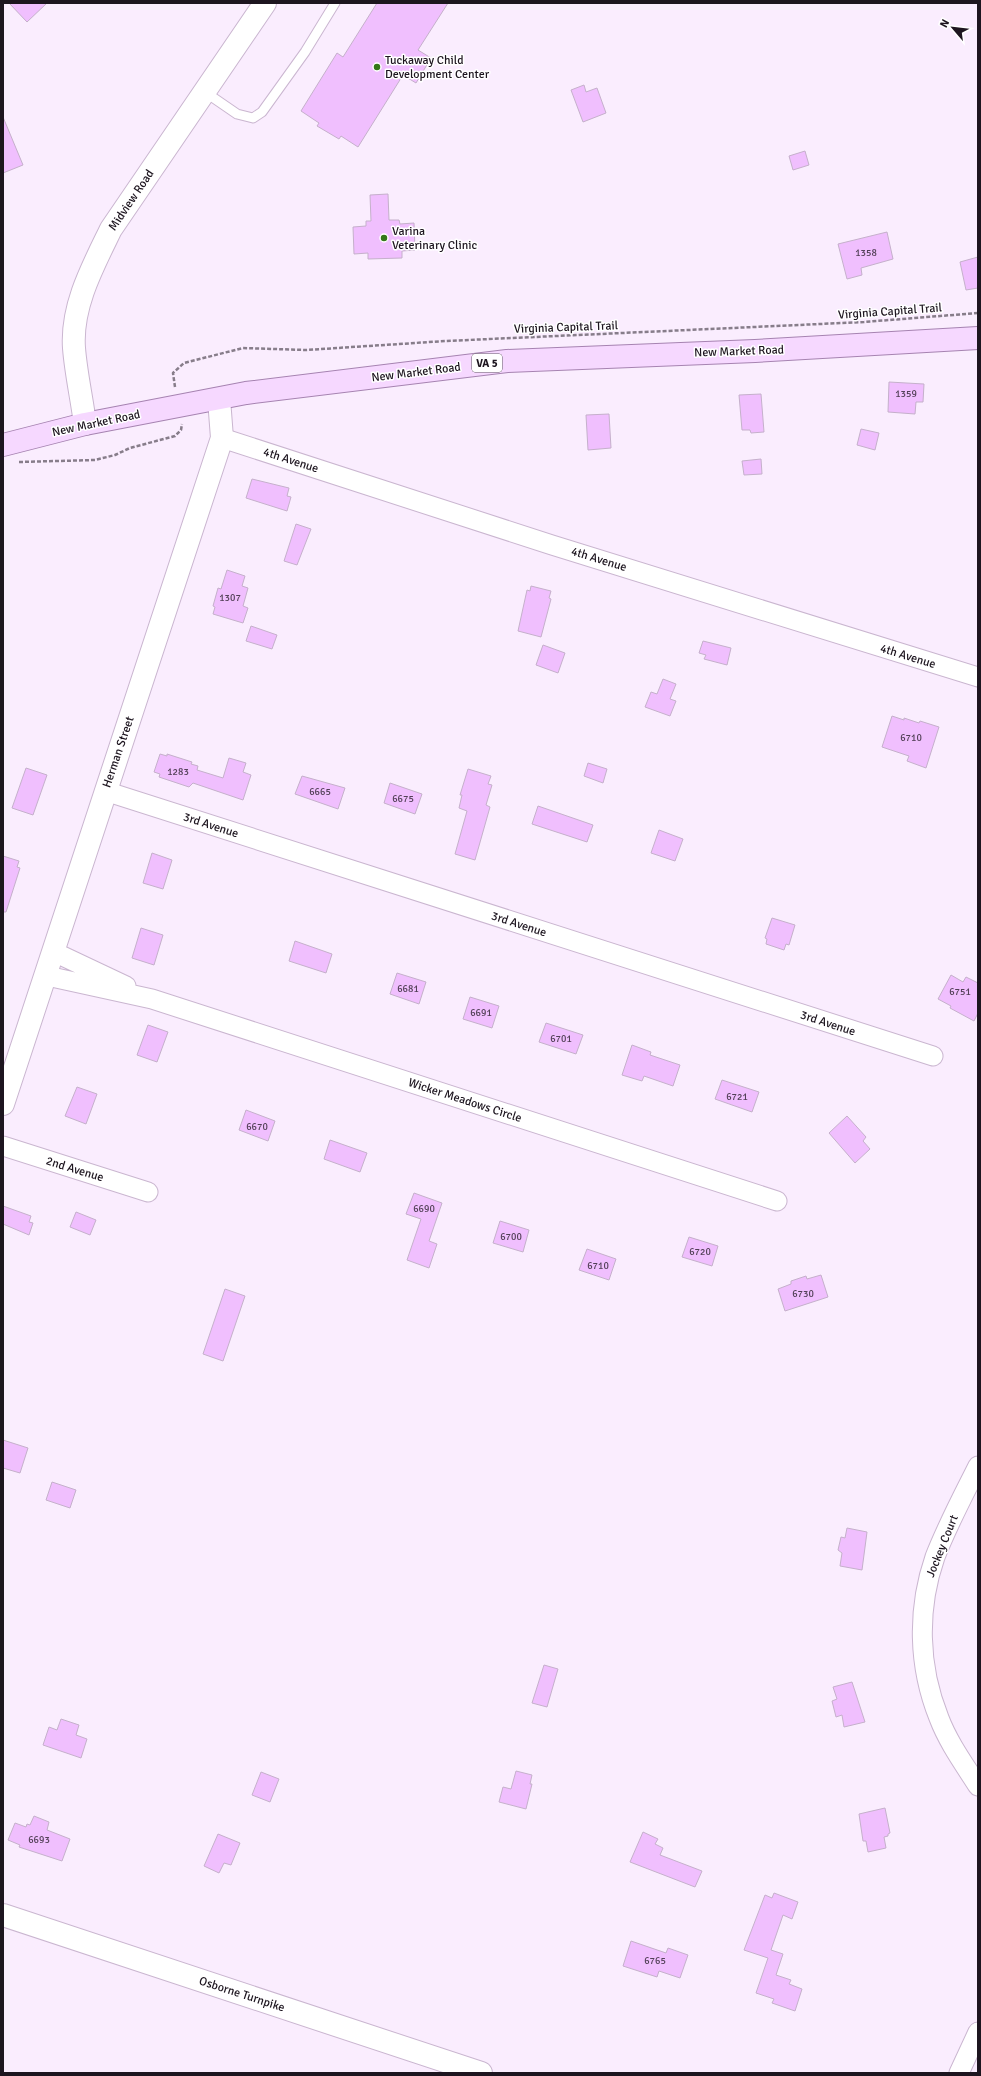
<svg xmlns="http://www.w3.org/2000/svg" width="981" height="2076" font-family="Signika,sans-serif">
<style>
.building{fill:#f0bffe;stroke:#c5b0cb}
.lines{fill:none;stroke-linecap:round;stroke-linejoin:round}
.lane-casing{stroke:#cab6d0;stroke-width:11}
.street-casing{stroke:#cab6d0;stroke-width:21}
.secondary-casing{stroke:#cab6d0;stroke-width:24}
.primary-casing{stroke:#a683b1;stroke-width:24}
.path{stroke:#877d8a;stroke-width:2.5;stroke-dasharray:4 2;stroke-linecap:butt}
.lane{stroke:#fff;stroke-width:9}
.street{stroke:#fff;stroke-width:19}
.secondary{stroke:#fff;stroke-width:22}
.primary{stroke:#f6d8ff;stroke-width:22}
.poi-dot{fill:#337718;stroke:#fff;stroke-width:1.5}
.labels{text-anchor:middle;stroke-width:3;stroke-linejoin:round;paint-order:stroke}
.number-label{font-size:10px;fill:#524057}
.shield{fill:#fff;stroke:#615b62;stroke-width:1}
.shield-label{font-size:11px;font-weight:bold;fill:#1d151f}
.poi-label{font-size:12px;fill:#1d151f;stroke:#fff;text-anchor:start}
.street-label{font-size:12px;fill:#1d151f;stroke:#fff}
</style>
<rect width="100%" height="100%" fill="#faedfe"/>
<path class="building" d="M9,3H47L27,22Z
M377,3H448L418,50L431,58L416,83L403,75L358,147L341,136L339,139L317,126L319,123L301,111L337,53L343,57Z
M584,85L586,92L597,88L606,113L583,122L571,90Z
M3,117L23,165L3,173Z
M805,151L809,165L793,170L789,156Z
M388,194L389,220H399L400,224L414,223L415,250L402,251V258L368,259V253L354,254L353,227L366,226V221H371L370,195Z
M887,232L893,259L861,268L862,275L847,279L838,244Z
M978,257V288L966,290L960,262Z
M889,382L924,384L923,402H916L915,414L888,412Z
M761,394L764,432L751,433L750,430H742L739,395Z
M609,414L611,448L588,450L586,415Z
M861,429L879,433L875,450L857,445Z
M761,459L762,474L744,475L742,461Z
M252,479L289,488L287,496L291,497L287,511L246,498Z
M296,524L311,529L297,565L284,561Z
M227,570L245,576L242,586L248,588L243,606L248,608L243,623L213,614L215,607L213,606L218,588L221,589Z
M531,586L551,591L549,598L551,599L541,637L518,631L527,590L530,591Z
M251,626L277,635L272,649L246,641Z
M703,641L731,648L727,665L704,659L706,655L699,653Z
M543,645L565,653L558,673L536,665Z
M663,679L676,684L670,699L676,701L670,716L645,707L651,692L657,694Z
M892,716L904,720V718L919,723L920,721L939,727L926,768L907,761L909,756L882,747Z
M160,754L167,756V754L192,762L191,764L198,766L197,770L223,778L229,758L246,763L243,772L251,775L243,800L193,783L189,787L159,777L160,774L154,772Z
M588,763L607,769L603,783L584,776Z
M26,768L47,775L33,815L12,808Z
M468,769L491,776L488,784L492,785L486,805L490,807L475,860L455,854L467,811L459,808L462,795H460Z
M302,776L345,788L338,809L295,794Z
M390,783L422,794L415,814L384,803Z
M538,806L593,825L587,842L532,824Z
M659,830L683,839L675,861L651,853Z
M152,853L172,860L163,889L143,883Z
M3,856L19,861L17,867L20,868L6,912H3Z
M772,918L795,925L789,945L786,944L784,950L766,944L767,939L765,938Z
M141,928L163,935L154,965L132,958Z
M295,941L332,954L326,973L289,961Z
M397,973L426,982L419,1004L390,994Z
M951,975L963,982L966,977L978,983V1013L974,1021L950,1008L951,1006L938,999Z
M470,997L499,1006L492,1028L463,1019Z
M546,1023L583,1035L576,1054L539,1042Z
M148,1025L168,1032L157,1062L137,1055Z
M632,1045L651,1052L650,1055L680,1065L673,1086L644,1076L642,1081L622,1075Z
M722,1080L759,1092L752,1112L715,1099Z
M77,1087L97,1094L86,1124L65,1116Z
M246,1110L275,1121L268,1141L239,1130Z
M847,1116L866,1137L863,1141L870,1149L855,1163L829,1133Z
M330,1140L367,1153L360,1172L324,1159Z
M414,1193L442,1203L429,1241L437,1244L429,1268L407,1260L421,1219L406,1214Z
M3,1206L31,1216L29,1222L33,1223L29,1235L3,1224Z
M76,1212L96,1220L90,1235L70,1227Z
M500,1221L529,1230L523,1252L493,1243Z
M689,1237L718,1246L712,1266L682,1257Z
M587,1249L616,1259L609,1280L579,1270Z
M821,1275L828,1297L785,1311L778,1289L791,1284V1281L806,1276L807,1279Z
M225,1289L245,1296L223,1361L203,1354Z
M3,1440L28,1448L20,1473L3,1468Z
M52,1482L76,1490L70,1508L46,1500Z
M847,1528L867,1532L862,1570L840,1566L842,1553L838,1550L841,1537L845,1538Z
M544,1665L558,1669L547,1707L532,1703Z
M852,1682L865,1722L844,1727L842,1715L836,1717L832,1701L837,1699L833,1687Z
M61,1719L79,1725L76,1735L87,1739L81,1758L43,1745L49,1727L57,1730Z
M516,1771L532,1775L530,1784H532L526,1809L499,1802L503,1787L511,1789Z
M261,1772L279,1779L270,1802L252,1795Z
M885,1808L890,1833L888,1834V1836L884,1837L886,1848L868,1852L866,1841H863L859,1814Z
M34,1816L49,1822L47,1830L70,1839L62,1861L19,1847L20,1845L8,1840L15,1823L26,1827L27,1824L30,1825Z
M643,1832L658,1839L655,1844L663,1848L660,1855L702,1871L695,1887L630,1862Z
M218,1834L240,1843L231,1865L224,1863L219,1873L204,1866Z
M774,1893L798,1902L792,1919L783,1915L771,1950L783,1954L776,1975L791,1980L789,1984L802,1989L795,2011L772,2003L774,1999L756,1993L768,1958L744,1950L765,1895L772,1898Z
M631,1941L666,1953L668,1948L688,1955L680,1978L659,1971L657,1977L623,1966Z"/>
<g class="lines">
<g class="lane-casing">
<path id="lane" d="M205,92L237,114L253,118L262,112L305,52L335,3"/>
</g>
<g class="street-casing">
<path id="street" d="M222,438L552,545L978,677
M105,791L933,1056
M54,952L126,986
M47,976L152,999L777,1201
M3,1146L148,1192
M978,1466C963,1496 947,1526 935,1557C917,1609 918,1666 939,1718C948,1742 964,1764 978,1786
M959,2073L978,2032"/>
</g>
<g class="secondary-casing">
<path id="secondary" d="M85,424C82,399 76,374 74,348C71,306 93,266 111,229L265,3
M3,1104L222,438L219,399
M3,1915L481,2073"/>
</g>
<g class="primary-casing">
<path id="primary" d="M3,445L85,424L246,393L507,361L755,351L978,338"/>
</g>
<path class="path" d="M175,387L173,373L184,363L243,348L306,350L446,341L864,322L978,313
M19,462L95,460L115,455L130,448L175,436L181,430L182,424"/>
<use href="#lane" class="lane"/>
<use href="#street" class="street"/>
<use href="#secondary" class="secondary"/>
<use href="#primary" class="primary"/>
</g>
<g class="poi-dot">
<circle cx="377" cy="67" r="4"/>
<circle cx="384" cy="238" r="4"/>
</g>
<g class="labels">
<g class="number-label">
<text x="866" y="256">1358</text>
<text x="906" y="397">1359</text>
<text x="230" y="601">1307</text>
<text x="911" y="741">6710</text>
<text x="178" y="775">1283</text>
<text x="320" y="795">6665</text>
<text x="403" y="802">6675</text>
<text x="408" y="992">6681</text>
<text x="960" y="995">6751</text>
<text x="481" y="1016">6691</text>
<text x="561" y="1042">6701</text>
<text x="737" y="1100">6721</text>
<text x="257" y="1130">6670</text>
<text x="424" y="1212">6690</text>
<text x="511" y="1240">6700</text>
<text x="700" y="1255">6720</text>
<text x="598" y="1269">6710</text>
<text x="803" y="1297">6730</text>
<text x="39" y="1843">6693</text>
<text x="655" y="1964">6765</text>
</g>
<rect class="shield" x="472" y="354" width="30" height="18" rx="3"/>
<g class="shield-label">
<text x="487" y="367">VA 5</text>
</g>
<g class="poi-label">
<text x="385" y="64">Tuckaway Child<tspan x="385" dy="14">Development Center</tspan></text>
<text x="392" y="235">Varina<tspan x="392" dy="14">Veterinary Clinic</tspan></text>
</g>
<g class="street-label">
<text transform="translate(131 200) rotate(-56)" y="4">Midview Road</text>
<text transform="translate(890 311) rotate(-4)" y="4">Virginia Capital Trail</text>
<text transform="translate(566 327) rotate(-2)" y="4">Virginia Capital Trail</text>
<text transform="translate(739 351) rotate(-2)" y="4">New Market Road</text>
<text transform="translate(416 372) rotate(-7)" y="4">New Market Road</text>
<text transform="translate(96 423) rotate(-12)" y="4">New Market Road</text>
<text transform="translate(291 460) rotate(18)" y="4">4th Avenue</text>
<text transform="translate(599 559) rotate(17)" y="4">4th Avenue</text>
<text transform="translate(908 656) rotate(17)" y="4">4th Avenue</text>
<text transform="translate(118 752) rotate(-71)" y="4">Herman Street</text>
<text transform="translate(211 825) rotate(18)" y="4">3rd Avenue</text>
<text transform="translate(519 924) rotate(18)" y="4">3rd Avenue</text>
<text transform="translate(828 1023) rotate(18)" y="4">3rd Avenue</text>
<text transform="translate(465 1100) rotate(18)" y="4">Wicker Meadows Circle</text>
<text transform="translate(75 1169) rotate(17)" y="4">2nd Avenue</text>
<text transform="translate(942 1546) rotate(-68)" y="4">Jockey Court</text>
<text transform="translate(242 1994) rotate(18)" y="4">Osborne Turnpike</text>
</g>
</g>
<rect width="981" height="2076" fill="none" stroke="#1d151f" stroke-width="8"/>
<g transform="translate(953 28) rotate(298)" stroke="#ffffff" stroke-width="3" paint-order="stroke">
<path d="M0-3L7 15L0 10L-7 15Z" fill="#1d151f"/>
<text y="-6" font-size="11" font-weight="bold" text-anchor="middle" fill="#1d151f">N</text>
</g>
</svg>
